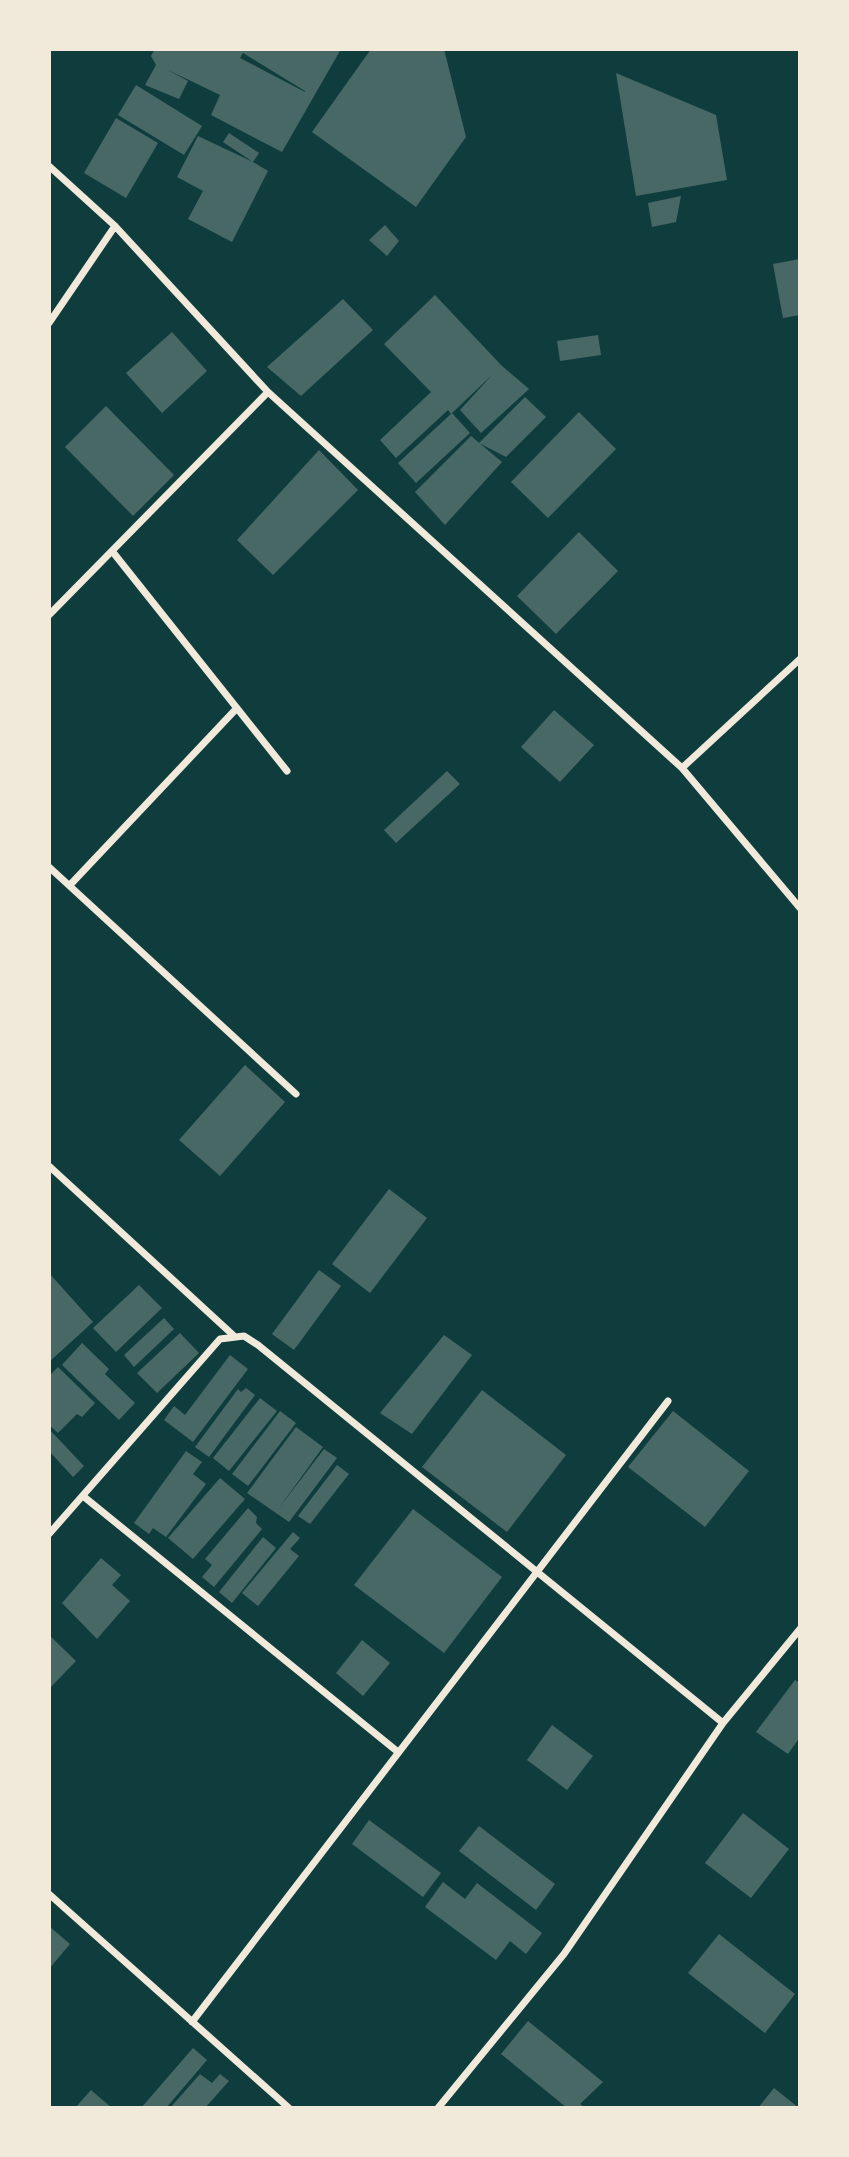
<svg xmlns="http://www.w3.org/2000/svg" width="849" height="2157" font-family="'Open Sans',sans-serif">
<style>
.building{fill:#486865;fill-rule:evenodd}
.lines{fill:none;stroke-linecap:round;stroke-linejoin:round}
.minor{stroke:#f1e9da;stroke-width:7}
</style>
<rect width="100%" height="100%" fill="#0f3d3e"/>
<path class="building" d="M155,49H341L282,152L211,115L220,95L168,70L188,81L179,99L145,85L156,65L151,56ZM243,53L305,91V92L240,58Z
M371,49H444L466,137L416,207L312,132Z
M616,73L716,115L727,180L636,196Z
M136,85L202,126L184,155L118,115Z
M116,118L158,143L126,198L84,173Z
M229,133L259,153L253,162L268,171L232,242L188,219L203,191L177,177L198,136L253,162L223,142Z
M681,196L676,222L652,227L648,203Z
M385,225L399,241L387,256L369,240Z
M800,259V315L783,318L773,264Z
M435,295L502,366L529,389L481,433L460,410L492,375L451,414L448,410L396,458L380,440L431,392L384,344Z
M343,299L373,330L301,396L267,367Z
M172,332L207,371L162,413L126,373Z
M598,335L601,355L560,361L557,341Z
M525,397L546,417L506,457L479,443Z
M106,406L174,475L133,516L65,447Z
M579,412L616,449L548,518L511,482Z
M452,413L470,433L416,483L398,463Z
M471,436L502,462L445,525L415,492Z
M319,450L358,490L273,575L237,540Z
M579,532L618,571L556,634L517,596Z
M554,710L594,745L560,782L521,747Z
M447,771L460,784L396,843L384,830Z
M245,1065L285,1102L220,1176L179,1140Z
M389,1189L427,1218L370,1293L332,1264Z
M319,1270L341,1286L294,1350L272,1334Z
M49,1273L93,1322L49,1362Z
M139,1285L162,1308L116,1352L93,1328Z
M164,1318L174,1329L134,1367L124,1355Z
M180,1333L199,1353L157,1393L137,1373Z
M444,1335L472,1355L412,1434L380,1413Z
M82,1343L109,1369L105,1374L135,1403L119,1420L62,1365Z
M230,1355L248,1369L193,1442L164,1420L174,1406L185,1415Z
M58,1367L95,1403L82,1417L77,1414L58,1433L49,1425V1376Z
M246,1388L255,1395L209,1457L195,1447L238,1389L241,1392Z
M482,1390L566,1455L507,1532L422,1467Z
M260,1398L277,1411L229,1471L213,1458Z
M280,1411L296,1423L248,1486L232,1474Z
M673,1411L749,1471L705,1527L628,1467Z
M296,1427L323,1447L279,1508L324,1449L337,1458L289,1522L247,1493Z
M49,1429L84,1466L73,1477L49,1451Z
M186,1451L202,1462L193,1474L206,1484L166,1537L153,1528L149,1534L134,1523Z
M337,1465L349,1474L310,1524L298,1516Z
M220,1478L245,1499L193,1559L168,1538Z
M248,1508L257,1517L256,1523L262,1529L214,1587L202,1577L212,1565L205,1559Z
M413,1509L502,1577L444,1653L354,1585Z
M293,1532L300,1538L290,1549L299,1556L258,1606L242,1593Z
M263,1537L276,1548L232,1603L219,1592Z
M101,1558L121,1575L112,1585L130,1601L97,1639L62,1603Z
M49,1635L76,1661L49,1689Z
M362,1640L390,1663L363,1696L336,1673Z
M795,1680L800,1683V1737L788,1754L756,1732Z
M552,1725L593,1756L567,1790L527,1760Z
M743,1813L789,1849L751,1898L705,1863Z
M369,1820L441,1873L423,1897L352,1844Z
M479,1826L555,1884L536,1910L459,1851Z
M443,1882L465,1899L477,1883L542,1933L526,1954L510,1941L496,1960L425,1907Z
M49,1926L70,1944L49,1969Z
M719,1934L795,1994L765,2033L688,1973Z
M528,2021L603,2082L580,2104L585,2108H567L501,2054Z
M193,2048L207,2060L166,2108H141Z
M200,2074L212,2083L220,2074L229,2081L205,2108H170Z
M774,2088L799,2108H758Z
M91,2090L112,2108H75Z"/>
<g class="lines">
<path class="minor" d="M49,166L115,226L268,392L682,768L800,908
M49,323L115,226
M112,551L287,771
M49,615L268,392
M682,768L800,659
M49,867L296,1094
M70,885L237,708
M49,1166L233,1335
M83,1496L398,1752
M49,1534L220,1339L244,1336L258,1345L723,1723
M49,1894L289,2108
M192,2022L668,1401
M438,2108L564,1954L723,1723L800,1629"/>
</g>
<rect width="849" height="2157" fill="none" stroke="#f1e9da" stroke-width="102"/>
</svg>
